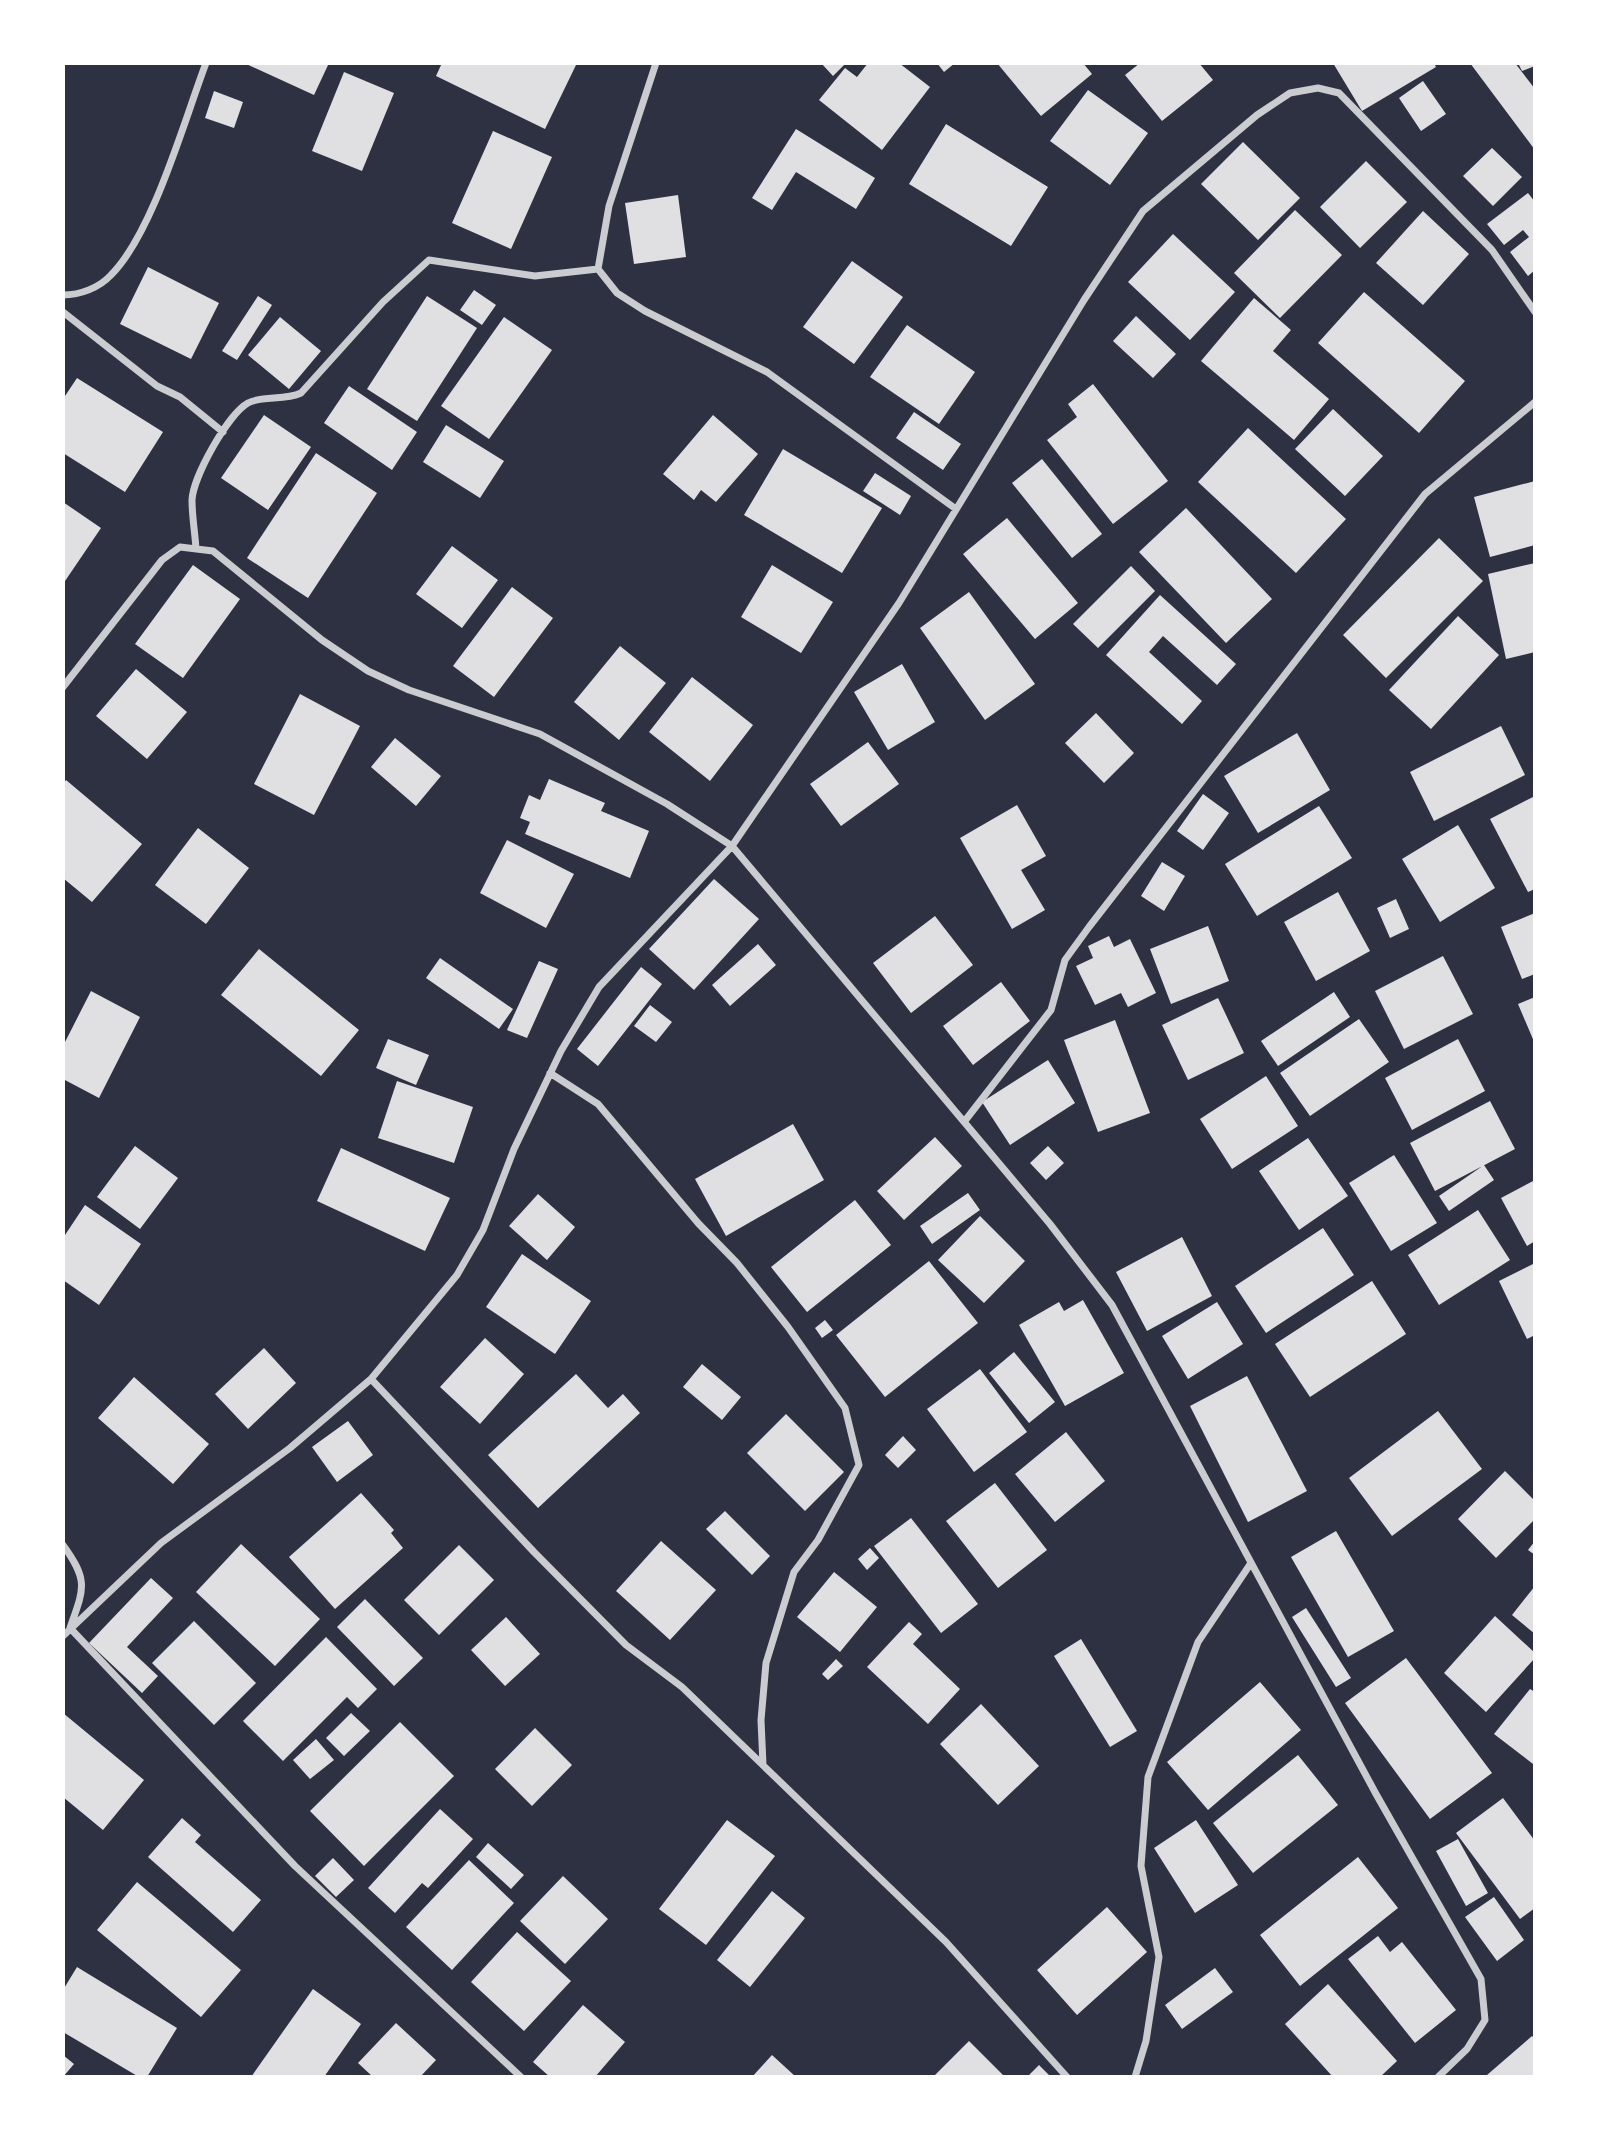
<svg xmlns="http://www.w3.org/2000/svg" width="1598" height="2140" font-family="'Fira Sans',sans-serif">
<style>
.building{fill:#e0e0e3}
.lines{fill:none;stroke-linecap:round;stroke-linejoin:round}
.minor{stroke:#caccd0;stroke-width:7}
</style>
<rect width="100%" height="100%" fill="#2d3142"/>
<path class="building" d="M244,63H329L314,95Z
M442,63H572L576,65L545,129L436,76Z
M821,63H846L833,76Z
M868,63H899L930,87L882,150L819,100L845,68L857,77Z
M937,63H955L944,72Z
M997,63H1083L1092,74L1041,116Z
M1140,63H1199L1213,80L1162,121L1125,75Z
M1333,63H1434L1436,67L1362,111Z
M1470,63H1515L1535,89V150Z
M1518,63H1535V66L1522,71Z
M344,72L394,93L362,171L312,151Z
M1423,81L1446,114L1421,131L1399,98Z
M1088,90L1148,133L1110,185L1050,141Z
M214,91L243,102L234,128L205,118Z
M946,124L1048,187L1011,246L909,184Z
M796,129L875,178L856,209L796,172L772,210L752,198Z
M493,131L552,157L511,249L452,223Z
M1243,142L1300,198L1258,240L1201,184Z
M1492,148L1522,177L1493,206L1463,176Z
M1366,161L1407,202L1360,248L1320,207Z
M1528,193L1535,202V270L1528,276L1510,252L1529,237L1523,230L1504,245L1487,224Z
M678,195L686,257L634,264L625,203Z
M1295,210L1342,255L1280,318L1234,273Z
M1423,211L1469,254L1423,305L1376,263Z
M1173,234L1235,292L1190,340L1128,282Z
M852,261L903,297L854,364L803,327Z
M148,267L219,303L191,359L120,324Z
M474,290L496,305L482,325L460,310Z
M1364,292L1465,381L1419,433L1318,343Z
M258,296L272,305L237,360L222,351Z
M427,296L477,328L417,421L367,389Z
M1254,298L1291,330L1273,351L1329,399L1294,440L1201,361Z
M1136,316L1176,354L1153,378L1113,341Z
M280,317L321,351L289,389L248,355Z
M504,317L552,350L489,439L441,406Z
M907,325L975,372L939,424L870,377Z
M77,378L163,432L125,492L63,453V399Z
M1093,384L1168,481L1113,524L1047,440L1077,417L1068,404Z
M349,386L417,432L392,470L324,423Z
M1333,409L1383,456L1345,496L1295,449Z
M914,412L961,444L943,470L896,438Z
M264,415L311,447L268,510L221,478Z
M713,415L758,454L716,502L701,490L694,500L663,474Z
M446,425L504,461L480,498L423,462Z
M1248,428L1346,519L1296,573L1198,482Z
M783,449L882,508L842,573L744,515Z
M316,453L377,493L308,598L247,558Z
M1042,459L1102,534L1072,558L1012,483Z
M875,473L911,496L900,515L863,491Z
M1535,481V545L1490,557L1474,497Z
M63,502L101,528L63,584Z
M1186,508L1272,599L1226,643L1139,552Z
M1007,518L1078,603L1035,639L963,554Z
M1439,538L1483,581L1386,678L1343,635Z
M452,546L498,580L462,628L416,594Z
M1535,563V652L1506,659L1488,574Z
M193,565L240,599L183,678L135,644Z
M772,565L833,602L801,653L741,617Z
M1131,566L1155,591L1098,648L1073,624Z
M512,587L553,618L494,697L453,666Z
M969,592L1035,684L985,720L920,628Z
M1160,595L1236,664L1217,685L1163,636L1149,652L1202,701L1182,724L1106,655Z
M1458,616L1499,655L1431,729L1389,690Z
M620,646L666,683L619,740L574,702Z
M902,664L935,722L888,750L854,692Z
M136,669L187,712L147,759L96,716Z
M692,677L753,725L710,781L649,732Z
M300,694L360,726L314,815L254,784Z
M1096,713L1134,753L1104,783L1065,743Z
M1501,726L1525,775L1434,821L1410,772Z
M1297,733L1330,790L1258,833L1224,776Z
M395,738L441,776L416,806L371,767Z
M868,742L899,784L841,826L810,784Z
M549,779L605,803L601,811L649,831L630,878L525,834L530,822L520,818L529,795L540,800Z
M66,780L142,844L92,902L63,878V784Z
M1203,794L1229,813L1203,850L1177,831Z
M1535,796V889L1528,892L1490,819Z
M1017,805L1046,856L1021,870L1045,910L1012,929L960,838Z
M1319,806L1352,858L1257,916L1225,864Z
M1458,825L1495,888L1440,922L1402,859Z
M198,828L249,868L206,924L155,885Z
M507,840L574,874L546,928L480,893Z
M1162,862L1185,876L1164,911L1141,896Z
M714,879L759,919L694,990L649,949Z
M1338,892L1370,951L1316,981L1284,922Z
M1396,899L1409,929L1390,938L1377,908Z
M1535,913V974L1522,979L1501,927Z
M935,916L973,965L911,1013L873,963Z
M1208,926L1229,981L1171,1004L1150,949Z
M1109,936L1114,947L1130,939L1156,993L1128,1007L1121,993L1095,1005L1076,966L1093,958L1088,946Z
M758,944L776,965L730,1006L712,985Z
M259,949L359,1030L321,1076L221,995Z
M1443,956L1473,1014L1404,1049L1375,991Z
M440,958L513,1009L499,1029L426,978Z
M539,961L558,969L527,1038L507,1030Z
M641,967L662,984L598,1066L577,1049Z
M1001,982L1030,1021L973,1065L943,1026Z
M91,991L140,1017L99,1098L63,1079V1046Z
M1334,992L1350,1017L1278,1066L1261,1041Z
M1535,997V1044L1518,1004Z
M1218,998L1244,1053L1188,1080L1162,1025Z
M650,1005L672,1022L656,1042L634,1026Z
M1359,1019L1389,1062L1310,1116L1280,1073Z
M1115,1020L1150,1113L1098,1132L1064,1040Z
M388,1039L429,1055L416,1085L376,1068Z
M1458,1039L1485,1091L1412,1130L1385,1078Z
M1048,1060L1075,1103L1010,1145L982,1102Z
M1266,1076L1298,1126L1232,1169L1200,1119Z
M397,1081L473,1107L454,1163L378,1138Z
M1490,1101L1515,1149L1435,1191L1410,1143Z
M793,1124L824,1180L726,1236L695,1179Z
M935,1137L962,1166L904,1220L877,1191Z
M1308,1138L1348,1196L1299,1230L1259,1171Z
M135,1146L178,1178L140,1229L97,1197Z
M1048,1146L1064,1163L1046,1180L1030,1163Z
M341,1148L450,1198L425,1251L317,1201Z
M1394,1155L1437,1223L1391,1251L1349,1183Z
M1484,1165L1494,1180L1449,1211L1439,1196Z
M1535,1180V1241L1527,1246L1501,1198Z
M968,1193L980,1210L932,1244L920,1226Z
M538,1194L575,1227L547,1260L509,1226Z
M855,1200L891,1245L807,1312L771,1267Z
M85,1205L141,1244L99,1305L63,1280V1238Z
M1478,1210L1510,1260L1439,1305L1408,1255Z
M980,1216L1025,1261L984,1303L938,1260Z
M1323,1228L1354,1275L1266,1333L1235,1286Z
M1182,1237L1212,1296L1147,1331L1116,1272Z
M522,1254L591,1301L555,1354L486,1307Z
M929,1261L978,1323L885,1397L836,1335Z
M1535,1263V1335L1527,1339L1499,1281Z
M1372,1281L1406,1334L1310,1397L1275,1344Z
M1083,1300L1124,1373L1065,1406L1019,1325L1059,1302L1064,1311Z
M1217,1302L1243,1344L1188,1379L1162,1336Z
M825,1320L833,1330L822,1338L815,1328Z
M485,1338L524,1374L480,1424L440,1387Z
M264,1348L296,1383L248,1429L215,1394Z
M1014,1352L1055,1402L1029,1423L989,1373Z
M702,1364L741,1397L722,1420L683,1387Z
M980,1369L1027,1432L974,1472L927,1409Z
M576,1374L608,1408L623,1394L640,1413L538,1508L488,1455Z
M1247,1376L1307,1491L1248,1522L1190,1406Z
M134,1377L209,1444L173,1484L98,1418Z
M1438,1411L1482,1469L1392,1536L1349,1478Z
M786,1414L844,1472L805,1511L747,1453Z
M348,1421L373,1455L337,1482L312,1447Z
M1066,1432L1105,1481L1055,1522L1015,1474Z
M903,1436L916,1450L898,1468L885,1455Z
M1505,1471L1535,1501V1519L1496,1558L1458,1519Z
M995,1483L1047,1550L998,1588L946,1521Z
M361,1493L394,1530L391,1533L403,1548L335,1609L289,1557Z
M725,1511L770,1556L752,1575L706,1529Z
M911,1518L978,1604L941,1633L874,1546Z
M1336,1531L1394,1631L1348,1657L1291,1557Z
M661,1541L716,1590L670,1640L616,1591Z
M1535,1541V1555L1528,1550Z
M241,1544L320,1619L275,1666L196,1592Z
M459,1545L494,1580L439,1635L404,1600Z
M870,1548L879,1558L867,1570L858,1559Z
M834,1572L877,1607L840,1652L797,1617Z
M151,1578L173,1598L127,1647L158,1676L142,1693L89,1643Z
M1535,1586V1634L1512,1615Z
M365,1599L423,1658L394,1686L337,1627Z
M1306,1608L1351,1678L1336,1687L1292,1617Z
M1495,1616L1535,1653V1658L1486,1712L1444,1673Z
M506,1617L540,1654L505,1686L471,1650Z
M194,1621L256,1683L214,1725L152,1663Z
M909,1622L922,1634L913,1644L960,1689L928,1724L867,1667Z
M326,1637L377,1689L358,1708L347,1697L283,1761L243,1721Z
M1081,1639L1137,1731L1110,1747L1054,1656Z
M1406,1658L1492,1773L1430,1819L1345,1703Z
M836,1659L843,1666L828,1680L822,1674Z
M1260,1682L1301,1730L1208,1810L1167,1762Z
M1530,1689L1535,1692L1533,1764L1494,1734Z
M981,1704L1039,1766L998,1805L940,1744Z
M63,1713L144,1780L103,1830L63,1797Z
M351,1713L370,1731L344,1756L326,1738Z
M400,1722L454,1776L364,1866L310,1811Z
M535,1728L572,1765L532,1806L495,1769Z
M316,1739L334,1760L310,1779L293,1760Z
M1298,1755L1338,1805L1253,1873L1213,1823Z
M1503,1798L1535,1841V1908L1520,1919L1456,1833Z
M440,1809L473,1839L428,1888L422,1883L395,1913L368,1888Z
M182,1818L201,1835L195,1842L261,1900L233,1932L148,1857Z
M727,1820L775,1856L706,1945L659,1909Z
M1196,1820L1238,1885L1195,1913L1154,1848Z
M1458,1839L1488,1893L1466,1906L1436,1851Z
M488,1843L524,1875L511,1889L476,1857Z
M1358,1857L1398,1908L1300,1986L1260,1935Z
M333,1858L354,1880L336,1897L315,1876Z
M469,1860L514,1903L452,1970L406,1927Z
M563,1876L608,1919L565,1964L520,1921Z
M137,1882L241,1970L201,2017L97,1930Z
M772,1891L805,1918L750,1987L717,1960Z
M1494,1897L1524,1940L1497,1961L1465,1917Z
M1107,1907L1147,1952L1077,2015L1037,1970Z
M517,1932L571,1981L524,2031L471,1982Z
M1378,1936L1390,1952L1402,1942L1456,2010L1415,2043L1348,1959Z
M77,1967L177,2028L147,2077H139L63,2032V1990Z
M1215,1968L1233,1992L1182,2029L1165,2005Z
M1328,1984L1397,2061L1380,2077H1333L1285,2024Z
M313,1989L361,2024L324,2077H251Z
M583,2005L625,2042L595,2077H550L533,2062Z
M396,2023L436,2060L420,2077H373L358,2063Z
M1532,2036L1535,2039V2077H1489L1487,2075Z
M969,2041L1005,2077H933Z
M63,2055L74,2064L63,2077Z
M772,2055L796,2077H752Z
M1039,2065L1051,2077H1027Z"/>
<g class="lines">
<path class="minor" d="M656,63L609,206L598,269L617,293L645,311L767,372L956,509
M63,295C80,295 99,288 111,275C153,233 184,121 206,63
M63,312L157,386L180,397L223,432
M196,549C195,533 192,516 192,500C193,477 228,414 248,403C263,395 284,401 301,393L383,302L429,260L535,276L598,269
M63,687L162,560L180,547L213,551L322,640L368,671L409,690L540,734L667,804L732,846L1050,1224L1112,1305L1376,1794L1481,1979L1485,2020L1467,2049L1438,2077
M550,1073L598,1104L698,1223L737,1263L788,1327L845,1408L859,1465L818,1540L794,1572L766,1663L761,1720L763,1765
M964,1122L1051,1010L1065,960L1089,927L1425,494L1535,402
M371,1379L534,1552L626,1645L682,1687L946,1942L1067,2077
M63,1545C89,1581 84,1588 70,1628L295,1866L521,2077
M63,1636L161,1543L290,1448L371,1379L457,1275L483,1230L514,1149L561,1051L599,987L732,846L899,603L1084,300L1143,211L1257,115L1290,93L1318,88L1339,93L1492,250L1535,312
M1135,2077L1146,2041L1159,1957L1141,1866L1148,1777L1198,1642L1251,1563"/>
</g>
<rect width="1598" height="2140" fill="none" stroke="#ffffff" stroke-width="130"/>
</svg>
